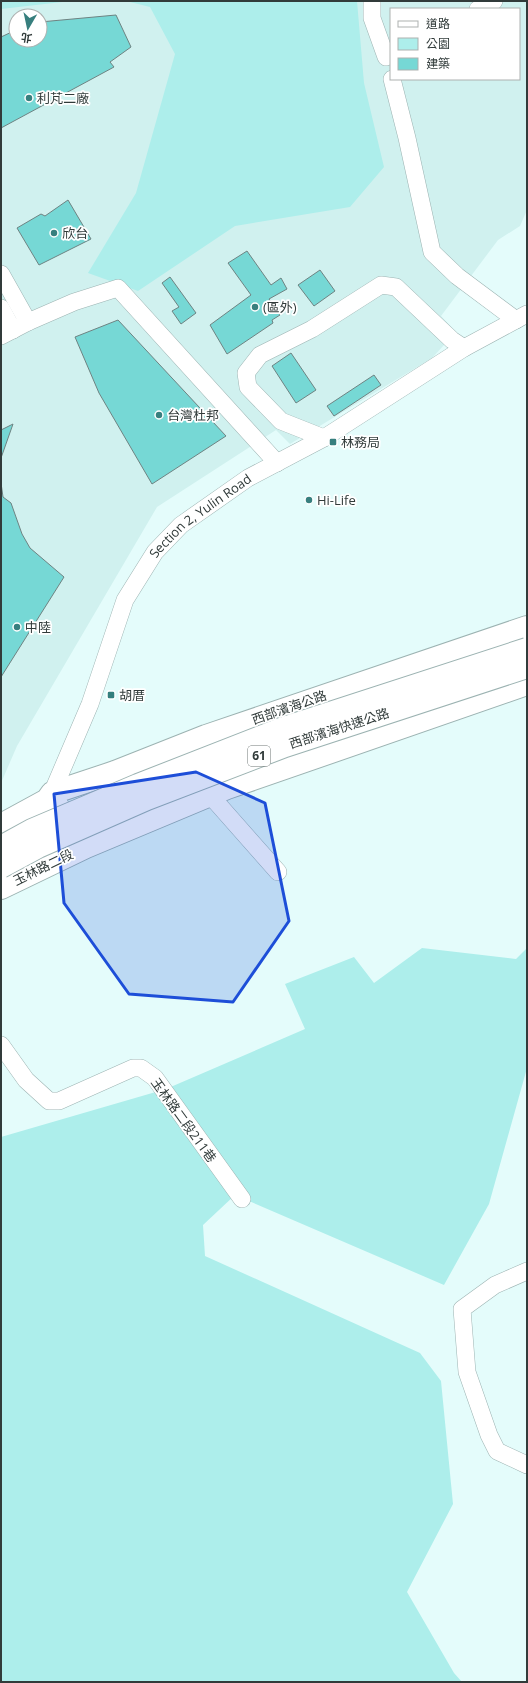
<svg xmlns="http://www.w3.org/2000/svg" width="528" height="1683" font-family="'Open Sans','Noto Sans TC',sans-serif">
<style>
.built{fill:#d0f1ef;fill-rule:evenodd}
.green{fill:#adeeeb}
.building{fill:#76d8d5;stroke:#6e8382}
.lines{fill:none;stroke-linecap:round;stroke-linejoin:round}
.minor-casing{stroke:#9cb3b2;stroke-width:18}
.major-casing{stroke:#9cb3b2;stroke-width:24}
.minor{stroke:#fff;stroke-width:17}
.major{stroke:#fff;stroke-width:22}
.highway-bridge-casing{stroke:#9cb3b2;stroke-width:24;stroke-linecap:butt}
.highway-bridge{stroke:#fff;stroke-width:22}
.marked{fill:#1d4ed8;fill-opacity:0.2;stroke:#1d4ed8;stroke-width:3;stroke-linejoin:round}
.poi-dot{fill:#377f7e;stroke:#fff;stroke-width:1.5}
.labels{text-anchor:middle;stroke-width:3.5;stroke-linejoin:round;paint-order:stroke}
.shield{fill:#fff;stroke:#6f7675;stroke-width:1}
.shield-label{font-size:12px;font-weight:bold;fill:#313b3a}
.poi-label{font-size:13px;fill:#313b3a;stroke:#fff;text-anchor:start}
.street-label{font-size:13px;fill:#313b3a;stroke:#fff}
</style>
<rect width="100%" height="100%" fill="#e4fcfb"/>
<path class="built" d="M1,1H527V210L520,226L498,240L441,316L456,332L432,358L290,444L276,430L157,507L17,746L1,783ZM391,9H519V79H391ZM16,16H40V40H16Z"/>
<path class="green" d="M1,1H71L1,9Z
M126,1H357L364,83L384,167L350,207L235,226L138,291L88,273L136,193L175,54L150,7Z
M422,948L516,959L527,948V1068L489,1204L444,1285L235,1195L203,1225L205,1256L420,1353L441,1381L453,1504L407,1592L454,1673L462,1682H1V1137L166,1089L305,1029L285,984L354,957L374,983Z"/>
<path class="building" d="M116,15L131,47L110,62L114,67L1,128V37L16,30V40H40V22Z
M68,200L91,239L39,265L17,228L41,214L45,216Z
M247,251L271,285L281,278L287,289L269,299L280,315L272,320L273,323L227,354L210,325L251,295L228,263Z
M320,270L335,291L314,306L298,285Z
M170,277L196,313L181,324L172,311L179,307L162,283Z
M118,320L226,436L152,484L99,393L75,337Z
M291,353L316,390L296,403L272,366Z
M374,375L381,385L334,416L327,406Z
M13,424L1,458V430Z
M1,483L3,497L11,503L22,534L30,548L64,577L1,677Z"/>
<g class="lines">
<g class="minor-casing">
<g id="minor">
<path d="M372,1V18L386,57L391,54"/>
<path d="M478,9L494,1"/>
<path d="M392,79L407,138L432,252L457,276L516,320"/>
<path d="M1,274L28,322"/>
<path d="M1,308L13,330"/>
<path d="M1,336L28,322L74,302L118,288L277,463"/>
<path d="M324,438L281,421L248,387L246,373L260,355L312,329L381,285L396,287L452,340L464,348"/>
<path d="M210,795L278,872"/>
<path id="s1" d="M74,826L52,793L90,704L125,600L155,552L181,525L248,478L324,438L464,348L527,314"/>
<path d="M1,1045L26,1080L49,1101H59L133,1068H141L155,1078L242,1199"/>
<path d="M527,1271L495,1285L462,1309L467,1372L489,1435L497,1451L527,1465"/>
</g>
</g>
<g class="major-casing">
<path id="major" d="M1,825L47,800L52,793L115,772L206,736L527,627
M1,888L86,847L227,788L527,684"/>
</g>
<use href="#minor" class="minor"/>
<use href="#major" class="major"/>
<g class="highway-bridge-casing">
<path id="highway-bridge" d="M1,847L32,830L138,785L281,729L527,649
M1,867L38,847L147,799L285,746L527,667"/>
</g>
<use href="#highway-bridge" class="highway-bridge"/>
</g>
<path class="marked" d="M196,772L265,803L289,921L233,1002L129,994L64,903L54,794Z"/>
<g class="poi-dot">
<circle cx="29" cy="98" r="4"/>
<circle cx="54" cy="233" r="4"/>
<circle cx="255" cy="307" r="4"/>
<circle cx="159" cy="415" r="4"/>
<rect x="329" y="438" width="8" height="8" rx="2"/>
<circle cx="309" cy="500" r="4"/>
<circle cx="17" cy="627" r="4"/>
<rect x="107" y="691" width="8" height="8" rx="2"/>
</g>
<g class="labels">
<rect class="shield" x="248" y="746" width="22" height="20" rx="3"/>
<g class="shield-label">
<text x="259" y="760">61</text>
</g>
<g class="poi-label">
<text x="37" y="103">利芃二廠</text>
<text x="62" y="238">欣台</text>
<text x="263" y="312">(區外)</text>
<text x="167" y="420">台灣杜邦</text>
<text x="341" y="447">林務局</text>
<text x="317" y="505">Hi-Life</text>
<text x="25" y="632">中陸</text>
<text x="119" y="700">胡厝</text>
</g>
<g class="street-label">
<text dy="5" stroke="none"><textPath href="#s1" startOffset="361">Section 2, Yulin Road</textPath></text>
<text transform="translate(289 707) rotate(-19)" y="5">西部濱海公路</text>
<text transform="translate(339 728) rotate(-18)" y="5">西部濱海快速公路</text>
<text transform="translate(43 867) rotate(-26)" y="5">玉林路二段</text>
<text transform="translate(184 1120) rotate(54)" y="5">玉林路二段211巷</text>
</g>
</g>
<rect width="528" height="1683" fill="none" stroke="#313b3a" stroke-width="4"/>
<rect x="390" y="8" width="130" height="72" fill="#ffffff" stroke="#adb1b0"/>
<rect x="398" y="21" width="20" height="6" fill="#ffffff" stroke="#adb1b0"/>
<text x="426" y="28" font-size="12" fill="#313b3a">道路</text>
<rect x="398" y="38" width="20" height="12" fill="#adeeeb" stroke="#adb1b0"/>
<text x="426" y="48" font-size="12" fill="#313b3a">公園</text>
<rect x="398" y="58" width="20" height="12" fill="#76d8d5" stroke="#adb1b0"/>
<text x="426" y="68" font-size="12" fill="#313b3a">建築</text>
<g transform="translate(28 28) rotate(189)"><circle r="19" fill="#ffffff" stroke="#adb1b0"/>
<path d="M0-3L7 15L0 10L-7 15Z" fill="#377f7e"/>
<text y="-6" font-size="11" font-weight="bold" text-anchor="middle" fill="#313b3a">北</text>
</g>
</svg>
